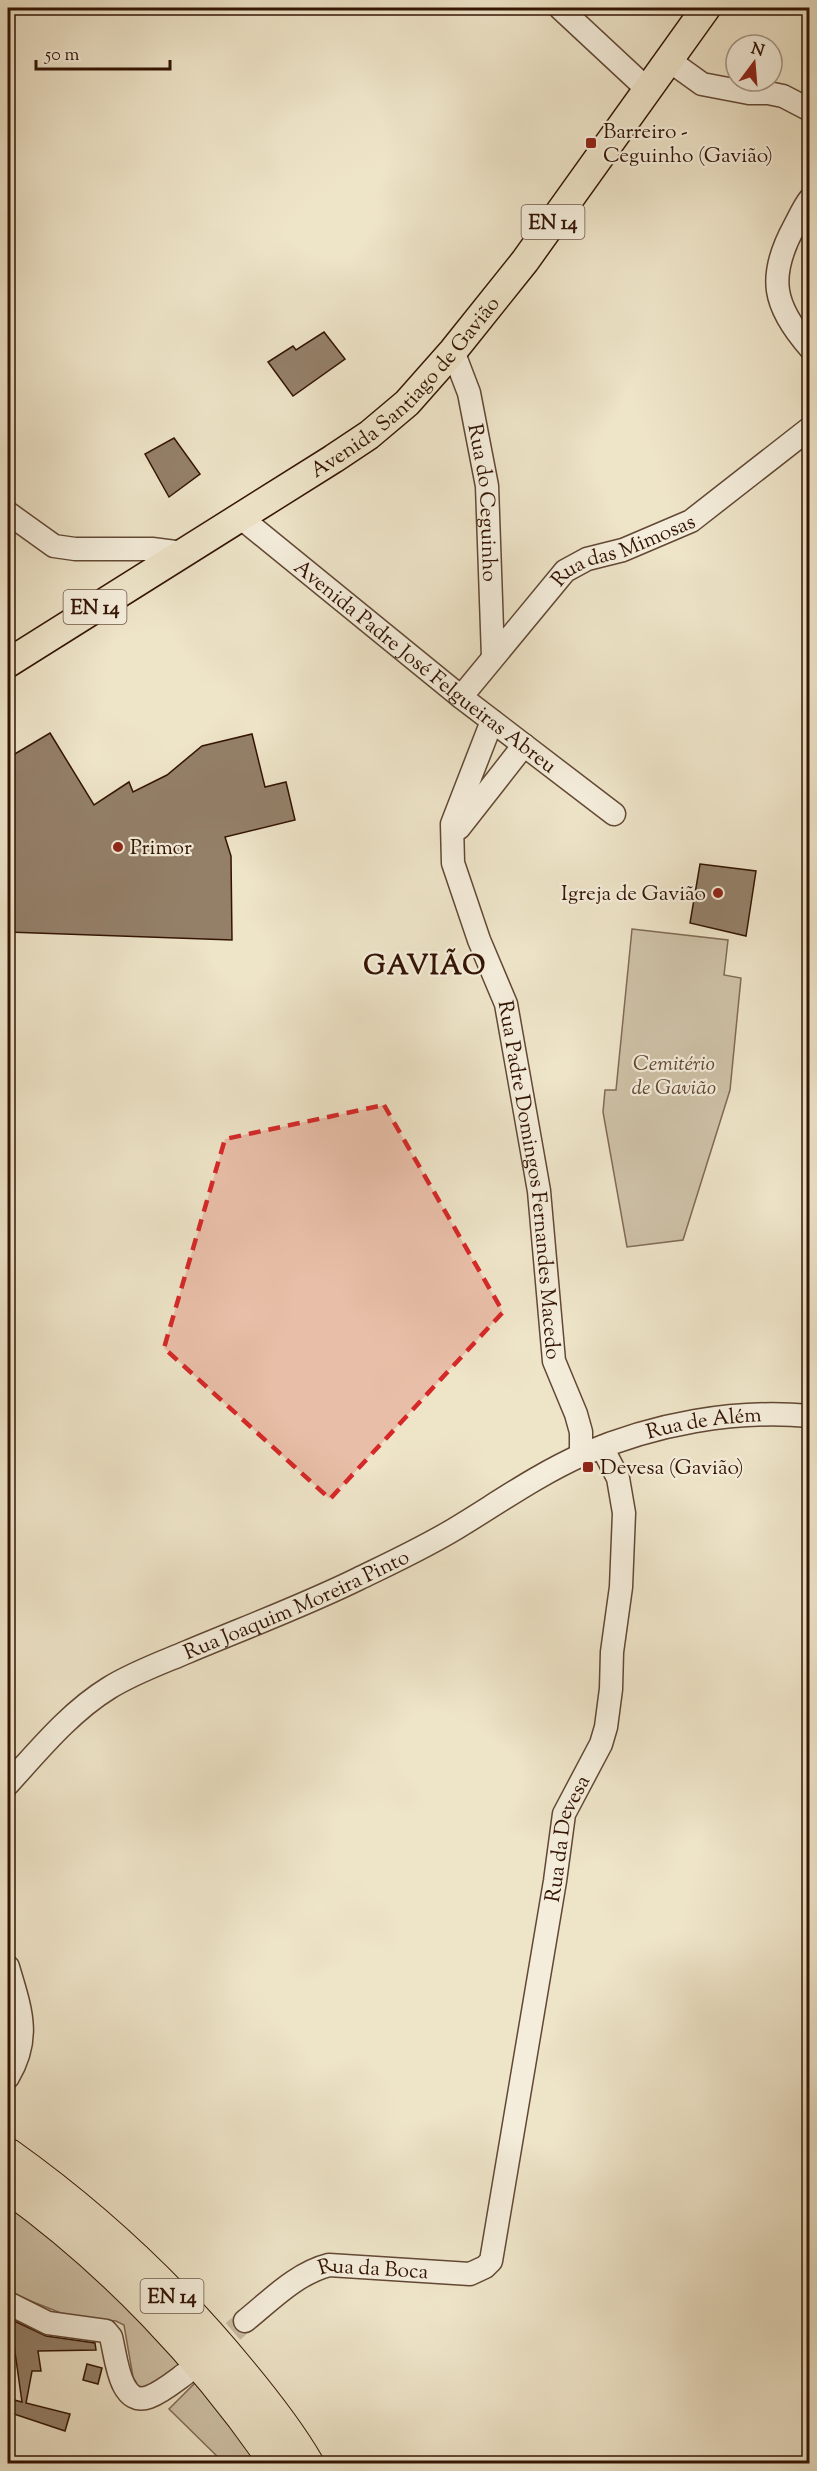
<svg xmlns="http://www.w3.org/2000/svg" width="817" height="2471" font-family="'Sorts Mill Goudy',serif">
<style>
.green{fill:#cec1a7;stroke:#806a55;stroke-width:1.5}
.building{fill:#948069;stroke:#331403;stroke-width:1.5}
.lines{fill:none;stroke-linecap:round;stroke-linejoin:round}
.minor-tunnel{stroke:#c9baa1;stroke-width:22;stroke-dasharray:22 11;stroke-linecap:butt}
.minor-casing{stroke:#624834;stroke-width:25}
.major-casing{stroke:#331403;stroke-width:31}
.highway-casing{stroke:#331403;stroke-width:35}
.minor{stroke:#f4eddb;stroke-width:22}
.major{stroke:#eee4c8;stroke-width:28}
.highway{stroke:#eee4c8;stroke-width:33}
.marked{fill:#d62828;fill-opacity:0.2;stroke:#d62828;stroke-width:4.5;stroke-dasharray:12 8;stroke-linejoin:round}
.poi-dot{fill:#8f2418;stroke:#f4eddb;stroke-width:2}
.labels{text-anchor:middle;stroke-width:4.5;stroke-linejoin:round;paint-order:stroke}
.shield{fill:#f4eddb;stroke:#6d5544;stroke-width:1.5}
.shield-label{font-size:20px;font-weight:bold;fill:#331403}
.poi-label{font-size:21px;fill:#331403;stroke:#f4eddb;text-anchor:start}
.street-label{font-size:21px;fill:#331403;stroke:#f4eddb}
.park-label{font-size:21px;font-style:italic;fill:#624834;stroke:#f4eddb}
.district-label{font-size:27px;font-weight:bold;letter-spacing:1.5px;fill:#331403;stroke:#f4eddb}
</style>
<rect width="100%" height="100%" fill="#eee4c8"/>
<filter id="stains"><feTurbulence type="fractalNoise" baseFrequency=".00333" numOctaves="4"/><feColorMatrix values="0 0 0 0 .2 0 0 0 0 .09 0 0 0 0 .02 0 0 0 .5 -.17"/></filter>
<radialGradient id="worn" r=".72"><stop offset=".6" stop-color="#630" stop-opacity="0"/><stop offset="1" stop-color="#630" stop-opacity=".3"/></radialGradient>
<path class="green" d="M632,929L728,940L724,975L741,978L730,1090L683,1240L627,1247L603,1112L605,1090H616Z
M8,2199L185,2359L149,2389H140L133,2377L124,2325L116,2321L71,2317L8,2292Z
M200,2378L264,2463H224L169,2409Z"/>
<path class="building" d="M324,332L345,359L293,396L268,362L293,346L296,350Z
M174,438L200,474L169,497L145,454Z
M50,733L94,805L129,782L133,792L167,775L202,746L252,734L265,787L286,782L295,820L225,837L231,856L232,940L8,932V758Z
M700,864L756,871L746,936L690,923Z
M8,2318L46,2336L95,2343L96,2350L38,2351L41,2371H32L26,2403L70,2414L65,2431L11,2413L14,2400L22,2402L11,2324Z
M87,2364L102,2368L98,2384L83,2380Z"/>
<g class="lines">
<path class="minor-tunnel" d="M208,2353L245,2321"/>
<g class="minor-casing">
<g id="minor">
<path d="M560,8L648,90"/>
<path d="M670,61L702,84L749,93H768L783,96L810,110"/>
<path d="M810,199C803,208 799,218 794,227C767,277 773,306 810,348"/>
<path id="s1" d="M453,351L469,393L487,486L493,657"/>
<path d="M8,513L54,546L75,549H152L183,553"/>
<path id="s2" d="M240,517L461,697L614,814"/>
<path id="s3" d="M461,697L565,571L587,559L623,550L691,521L810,428"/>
<path id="s4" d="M492,721L452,824L453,863L479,940L506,1004L539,1191L554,1361L576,1414L581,1432V1455"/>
<path d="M459,828L524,745"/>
<path id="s5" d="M8,1784C39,1750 70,1712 109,1688C133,1673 161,1663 187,1652C244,1628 303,1606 358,1579C393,1562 430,1545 463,1524C502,1500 541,1473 584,1454C654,1424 734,1409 810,1416"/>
<path d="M8,1967C20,2008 32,2037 8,2077"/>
<path d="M8,2303L48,2323L106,2331L111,2337C116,2355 119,2408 149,2397C162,2392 174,2382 185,2374"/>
<path id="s6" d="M245,2321C271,2300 297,2273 329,2265L470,2274L485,2267L491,2261L555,1881L564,1814L601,1744L606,1727L611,1689L612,1652L621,1587L624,1513L618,1478L602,1447"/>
</g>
</g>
<g class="major-casing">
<g id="major">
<path id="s7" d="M8,663L333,459L369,435L407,403L453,351L525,261L706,8"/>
</g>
</g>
<g class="highway-casing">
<path id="highway" d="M8,2155C95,2217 172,2289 240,2372C264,2401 288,2431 307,2464
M8,2186C112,2261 204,2357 277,2464"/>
</g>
<use href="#minor" class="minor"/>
<use href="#major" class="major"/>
<use href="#highway" class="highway"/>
</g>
<path class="marked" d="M384,1105L503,1312L330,1499L164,1348L225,1139Z"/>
<g class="poi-dot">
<rect x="585" y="137" width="12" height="12" rx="3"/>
<circle cx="118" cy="847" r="6"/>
<circle cx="718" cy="893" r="6"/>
<rect x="582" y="1461" width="12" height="12" rx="3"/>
</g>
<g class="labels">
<g class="shield">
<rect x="521.5" y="205" width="63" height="34" rx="4.5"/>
<rect x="63.5" y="590" width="63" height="34" rx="4.5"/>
<rect x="140.5" y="2279" width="63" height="34" rx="4.5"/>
</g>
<g class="shield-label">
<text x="553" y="229">EN 14</text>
<text x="95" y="614">EN 14</text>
<text x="172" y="2303">EN 14</text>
</g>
<g class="poi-label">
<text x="603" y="138">Barreiro -<tspan x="603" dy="24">Ceguinho (Gavião)</tspan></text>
<text x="130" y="854">Primor</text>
<text x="706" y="900" text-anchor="end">Igreja de Gavião</text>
<text x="600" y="1474">Devesa (Gavião)</text>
</g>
<g class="street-label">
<text dy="7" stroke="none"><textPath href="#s7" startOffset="486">Avenida Santiago de Gavião</textPath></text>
<text dy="7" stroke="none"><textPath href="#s1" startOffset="156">Rua do Ceguinho</textPath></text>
<text dy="7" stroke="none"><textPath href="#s3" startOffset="225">Rua das Mimosas</textPath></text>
<text dy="7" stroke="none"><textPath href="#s2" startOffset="238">Avenida Padre José Felgueiras Abreu</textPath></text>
<text dy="7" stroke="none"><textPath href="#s4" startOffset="478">Rua Padre Domingos Fernandes Macedo</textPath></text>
<text dy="7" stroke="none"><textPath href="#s5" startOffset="795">Rua de Além</textPath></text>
<text dy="7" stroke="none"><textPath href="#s5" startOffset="345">Rua Joaquim Moreira Pinto</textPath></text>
<text dy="7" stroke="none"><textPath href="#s6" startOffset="698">Rua da Devesa</textPath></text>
<text dy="7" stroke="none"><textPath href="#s6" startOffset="146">Rua da Boca</textPath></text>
</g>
<g class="park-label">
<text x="674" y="1070">Cemitério<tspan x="674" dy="24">de Gavião</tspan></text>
</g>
<g class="district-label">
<text x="425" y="974">GAVIÃO</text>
</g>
</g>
<rect width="817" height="2471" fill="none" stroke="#eee4c8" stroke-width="30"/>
<rect x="9" y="9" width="799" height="2453" fill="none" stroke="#331403" stroke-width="3"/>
<rect x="15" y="15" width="787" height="2441" fill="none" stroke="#331403" stroke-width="1.5"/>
<g transform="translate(754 63) rotate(16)"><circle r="28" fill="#f4eddb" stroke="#a79685" stroke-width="1.5"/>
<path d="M0-4.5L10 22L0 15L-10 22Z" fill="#8f2418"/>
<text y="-9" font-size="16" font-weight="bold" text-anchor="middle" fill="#331403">N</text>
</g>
<path d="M36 60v9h134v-9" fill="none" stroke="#331403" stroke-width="3"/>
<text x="45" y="60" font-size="18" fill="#331403" stroke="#f4eddb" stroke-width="4.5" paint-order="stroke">50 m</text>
<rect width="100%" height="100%" filter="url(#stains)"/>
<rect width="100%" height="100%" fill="url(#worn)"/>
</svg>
